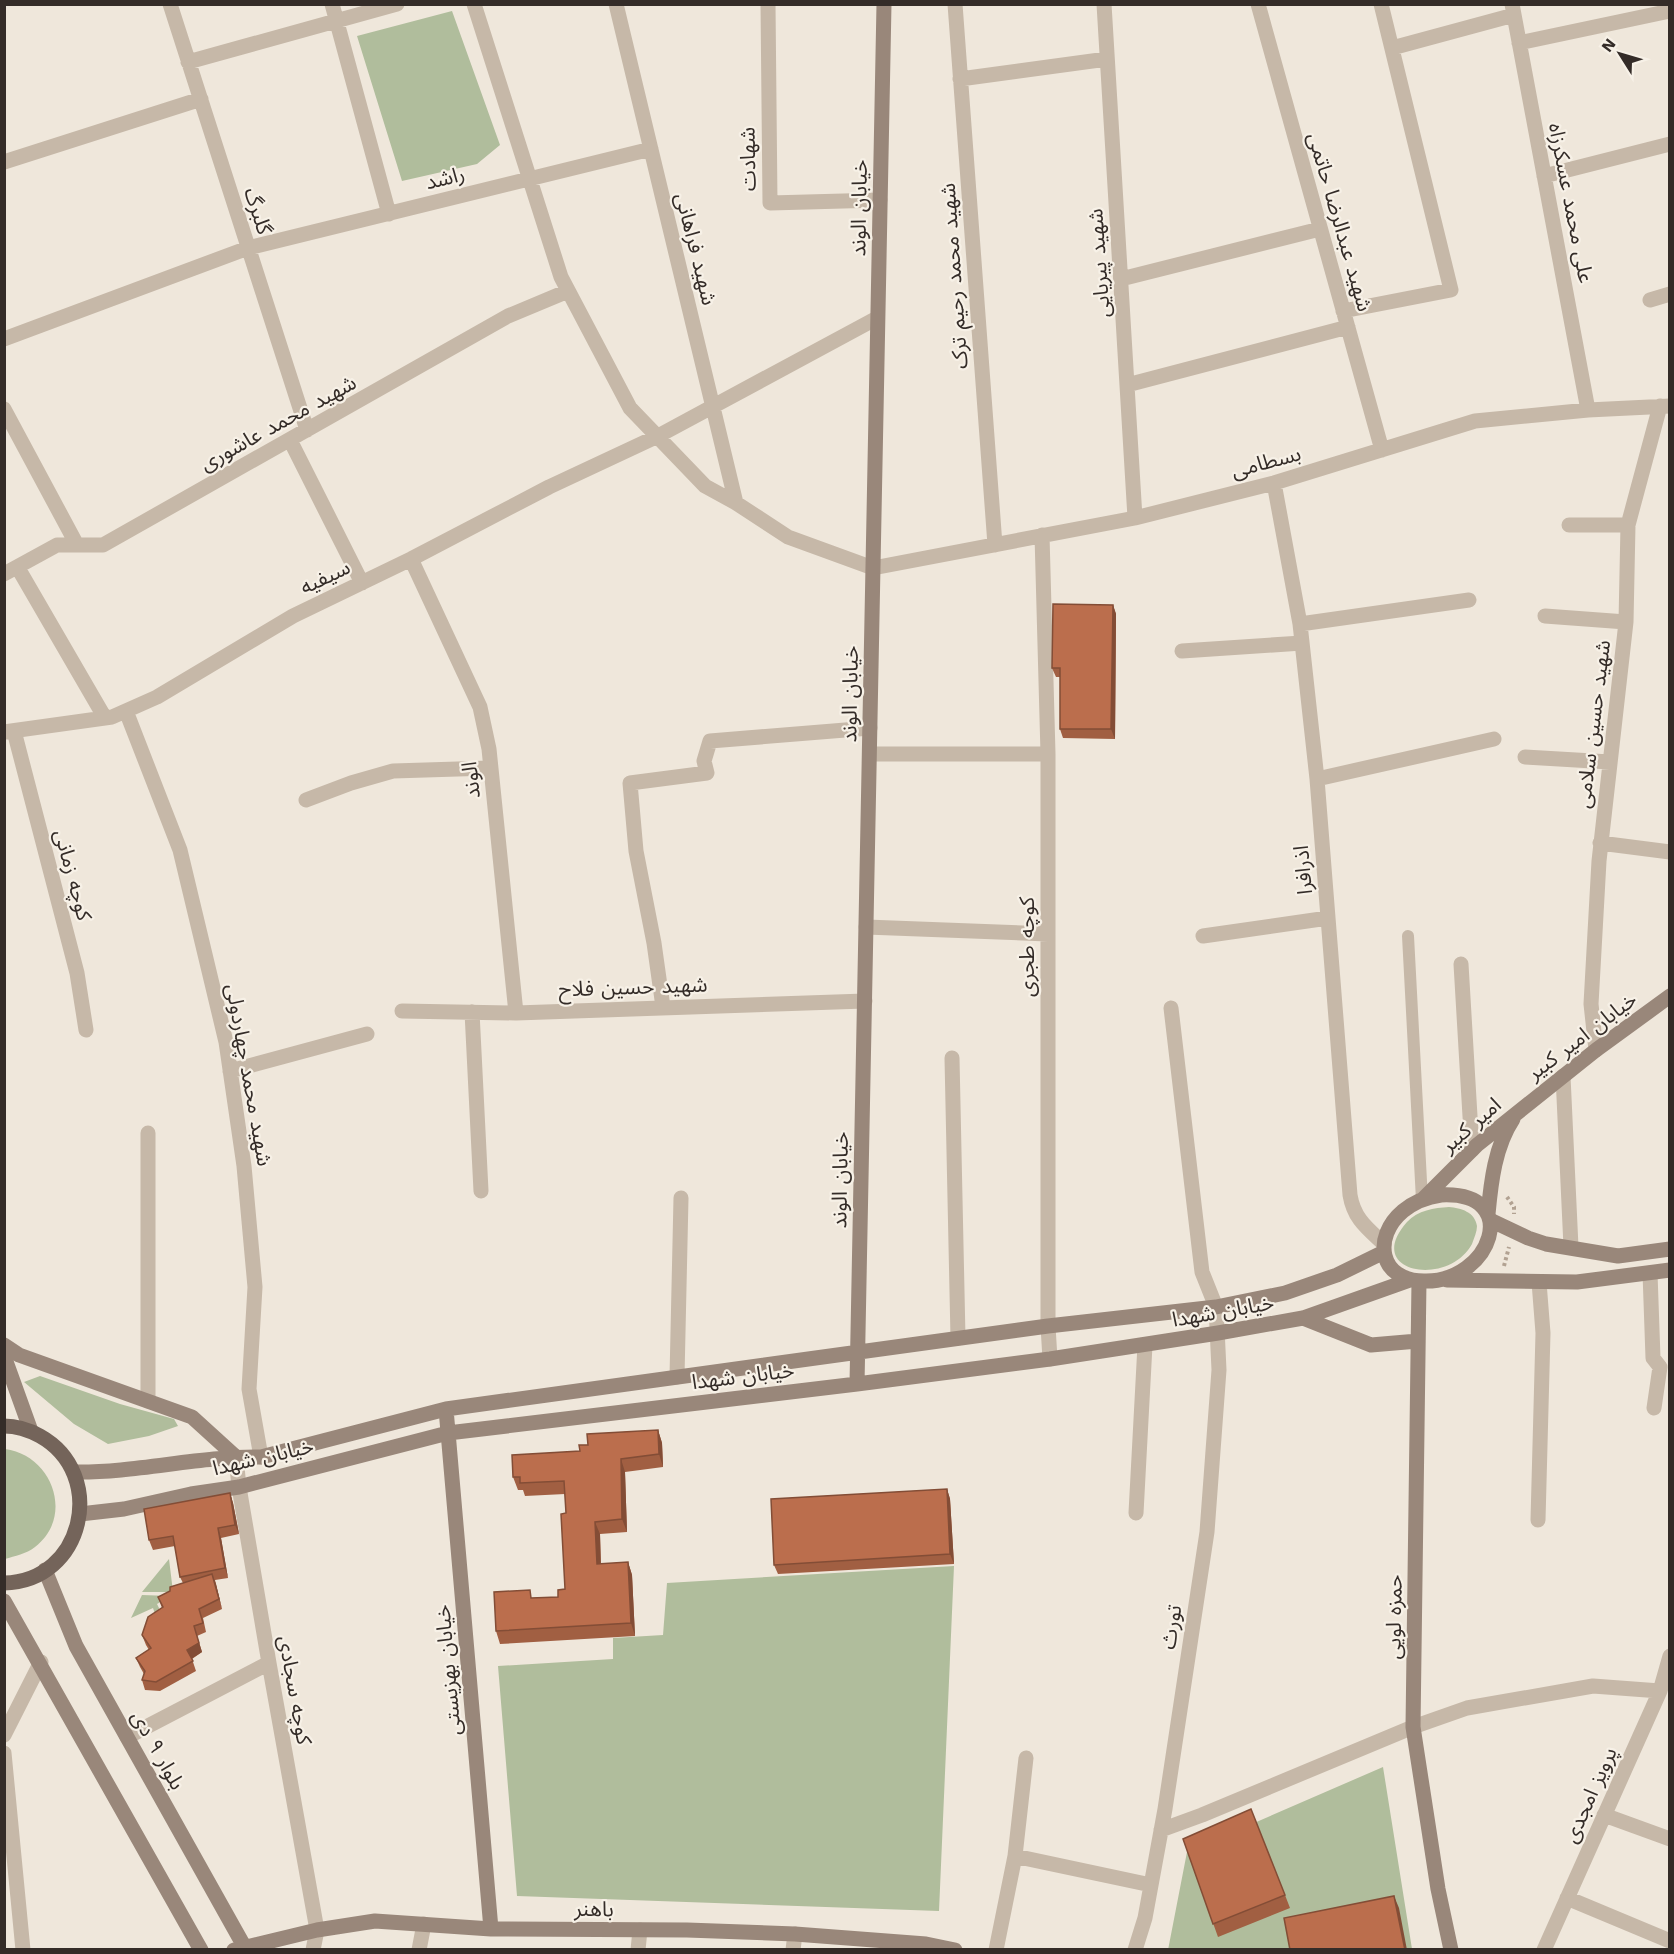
<svg xmlns="http://www.w3.org/2000/svg" width="1674" height="1954" font-family="'Work Sans','Noto Sans Arabic',sans-serif">
<style>
.green{fill:#b0bd9c}
.lines{fill:none;stroke-linecap:round;stroke-linejoin:round}
.path{stroke:#b2a292;stroke-width:4;stroke-dasharray:3 3;stroke-linecap:butt}
.lane{stroke:#c6b8a8;stroke-width:12}
.street{stroke:#c6b8a8;stroke-width:15}
.secondary{stroke:#99877a;stroke-width:15}
.primary{stroke:#74645a;stroke-width:15}
.wall{fill:#a15f42}
.shaded-wall{fill:#834d36}
.building{fill:#bb6e4d;stroke:#834d36;stroke-width:1.5}
.labels{text-anchor:middle;stroke-width:4.5;stroke-linejoin:round;paint-order:stroke}
.street-label{font-size:21px;fill:#342c28;stroke:#f7f1e7}
</style>
<rect width="100%" height="100%" fill="#efe7db"/>
<path class="green" d="M452,11L500,145L477,164L402,181L357,36Z
M1449,1207C1461,1208 1475,1212 1477,1226C1477,1232 1474,1238 1472,1244C1448,1288 1362,1273 1407,1222C1418,1210 1434,1208 1449,1207Z
M40,1376L120,1404L174,1419L178,1426L149,1436L108,1444L74,1424L24,1382Z
M5,1449C52,1455 75,1516 35,1547C26,1554 15,1556 5,1559Z
M169,1559L173,1592H142Z
M954,1566L939,1911L517,1896L498,1666L613,1659V1638L663,1635L667,1583Z
M142,1595L171,1596L157,1604L163,1616L155,1614L153,1608L131,1618Z
M1383,1767L1412,1949L1168,1950L1187,1852Z"/>
<g class="lines">
<path class="path" d="M1507,1197L1514,1207V1214
M1504,1266L1509,1247"/>
<path class="lane" d="M1408,936L1422,1200"/>
<path class="street" d="M170,4L307,430
M332,4L389,214
M474,4L561,277L630,408L705,486L736,503L788,537L873,568L1135,518L1274,483L1475,421L1588,410L1670,406
M616,4L736,503
M768,4L770,203L880,200
M955,4L995,545
M1104,4L1135,518
M1258,4L1382,450
M1512,4L1588,410
M1519,43L1670,11
M1392,48L1514,15
M188,62L397,4
M960,79L1107,59
M4,162L201,99
M1544,176L1670,144
M1121,279L1320,229
M1650,300L1670,294
M1343,311L1451,290L1381,4
M4,339L248,248L651,149
M1127,385L1348,327
M4,409L77,545
M290,440L362,583
M1274,483L1300,624L1317,779L1350,1195C1354,1219 1367,1228 1384,1244
M1569,525H1628
M1042,535L1048,754V1326L1050,1359
M411,559L480,707L489,749L516,1013
M18,568L105,718
M4,574L57,545H103L508,316L568,291
M1545,616L1626,622
M1300,624L1469,600
M1182,651L1302,643
M126,711L180,850L226,1042L244,1166L255,1287L249,1389L261,1457
M14,731L77,973L86,1030
M4,732L112,717L157,697L293,616L411,559L549,487L658,436L877,318
M870,754H1048
M1525,757L1610,762
M1317,779L1494,739
M306,800L351,783L393,771L490,768
M1600,843L1670,852
M866,927L1048,934
M1203,936L1328,918
M1461,964L1472,1150
M663,1007L654,943L636,851L630,783L707,773L704,761L710,741L870,728
M402,1011L516,1013L865,1001
M472,1012L481,1191
M1596,1050L1591,1004L1599,861L1626,622L1628,525L1660,406
M952,1058L958,1338
M230,1071L367,1034
M1563,1076L1571,1247
M148,1133V1401
M1650,1273L1653,1358L1660,1367L1654,1408
M677,1377L681,1198
M236,1457L239,1487L269,1663L317,1930L313,1950
M1136,1513L1145,1345
M1538,1520L1543,1333L1539,1282
M4,1735L41,1662
M127,1737L269,1663
M4,1753L23,1950
M1604,1815L1670,1839
M1161,1830L1202,1815L1413,1727L1467,1708L1593,1686L1660,1691
M1015,1856L1151,1885
M1567,1898L1670,1941
M419,1950L424,1924
M638,1950L640,1930
M793,1950L795,1934
M996,1950L1015,1856L1026,1758
M1135,1950L1145,1918L1165,1809L1207,1532L1219,1370L1216,1307L1202,1272L1171,1008
M1544,1950L1660,1691L1670,1656"/>
<path class="secondary" d="M1441,1195C1524,1191 1491,1283 1424,1281C1379,1281 1372,1237 1403,1211C1414,1202 1427,1197 1441,1195Z
M1422,1200L1477,1145L1596,1050L1670,996
M1488,1214C1491,1182 1495,1146 1513,1119
M1490,1220L1528,1238L1546,1244L1618,1256L1670,1249
M1447,1280L1577,1282L1670,1270
M1419,1281L1413,1727L1438,1889L1451,1950
M1303,1318L1371,1345L1418,1341
M4,1345L19,1355L192,1417L236,1457
M4,1356L31,1431
M857,1384L884,4
M446,1409L491,1929
M74,1472C137,1473 198,1456 261,1457L446,1409L1048,1326L1216,1307L1285,1293L1337,1275L1384,1252
M80,1514L124,1509L191,1494L239,1487L448,1433L857,1384L1050,1359L1218,1333L1303,1318L1410,1280
M45,1570L76,1646L244,1946
M4,1601L201,1950
M234,1950L317,1930L375,1921L491,1929L687,1930L795,1934L926,1944L955,1950"/>
<path class="primary" d="M4,1426C17,1426 29,1430 40,1436C108,1474 84,1582 4,1583"/>
</g>
<path class="wall" d="M1113,605L1116,614L1115,739L1063,738L1060,729V677H1056L1052,668Z
M658,1430L662,1443L663,1467L625,1472L627,1532L600,1534L601,1564L628,1562L632,1575L635,1636L500,1644L496,1631L533,1598L558,1597L565,1589L566,1513L565,1494L525,1496L523,1490H518L513,1477L580,1451L588,1445Z
M947,1489L950,1499L954,1564L778,1574L774,1565Z
M230,1493L233,1503L239,1534L221,1538L228,1578L215,1580L222,1609L203,1618L206,1632L197,1636L202,1652L192,1659L196,1671L160,1691L145,1690L142,1680L144,1674L140,1667L136,1658L149,1650L146,1645L142,1635L162,1608L158,1597L170,1591L183,1583L180,1577L175,1546L153,1550L149,1540Z
M1183,1839L1285,1895L1290,1908L1218,1937Z"/>
<path class="shaded-wall" d="M1113,605L1116,614L1115,739L1111,729Z
M658,1430L662,1443L663,1467L659,1454Z
M621,1459L625,1472L627,1532L622,1519Z
M947,1489L950,1499L954,1564L950,1554Z
M230,1493L233,1503L239,1534L235,1525Z
M595,1522L600,1534L601,1577L597,1564Z
M218,1528L221,1538L228,1578L225,1568Z
M628,1562L632,1575L635,1636L631,1623Z
M212,1574L216,1584L222,1609L219,1599Z
M194,1626L202,1652L191,1659L187,1650Z
M1394,1896L1399,1908L1407,1950H1405Z"/>
<path class="building" d="M1053,604L1113,605L1111,729H1060V668H1052Z
M658,1430L659,1454L621,1459L622,1519L595,1522L597,1564L628,1562L631,1623L496,1631L494,1592L530,1590L531,1598L558,1597V1590L565,1589L561,1514L566,1513L564,1481L520,1483V1477H513L512,1455L580,1451L579,1445H588L587,1434Z
M947,1489L950,1554L774,1565L771,1499Z
M230,1493L235,1525L218,1528L225,1568L180,1577L173,1536L149,1540L144,1509Z
M212,1574L219,1599L199,1609L203,1623L194,1626L199,1643L187,1650L193,1661L156,1682L142,1680L145,1671L136,1658L151,1648L142,1635L148,1617L163,1607L158,1597L170,1591V1587Z
M1251,1809L1285,1895L1213,1924L1183,1839Z
M1394,1896L1405,1950H1290L1284,1918Z"/>
<g class="labels">
<g class="street-label">
<text transform="translate(748 159) rotate(-91)" y="7">شهادت</text>
<text transform="translate(445 178) rotate(-14)" y="7">راشد</text>
<text transform="translate(1571 203) rotate(79)" y="7">علی محمد عسکرزاه</text>
<text transform="translate(859 208) rotate(-89)" y="7">خیابان الوند</text>
<text transform="translate(258 211) rotate(72)" y="7">گلبرگ</text>
<text transform="translate(1340 222) rotate(74)" y="7">شهید عبدالرضا حاتمی</text>
<text transform="translate(696 249) rotate(76)" y="7">شهید فراهانی</text>
<text transform="translate(1099 263) rotate(-94)" y="7">شهید پیریایی</text>
<text transform="translate(954 276) rotate(-94)" y="7">شهید محمد رحیم ترک</text>
<text transform="translate(278 423) rotate(-29)" y="7">شهید محمد عاشوری</text>
<text transform="translate(1266 462) rotate(-15)" y="7">بسطامی</text>
<text transform="translate(325 577) rotate(-26)" y="7">سیفیه</text>
<text transform="translate(850 694) rotate(-89)" y="7">خیابان الوند</text>
<text transform="translate(1593 724) rotate(-83)" y="7">شهید حسین سلامی</text>
<text transform="translate(471 780) rotate(-96)" y="7">الوند</text>
<text transform="translate(1303 870) rotate(-95)" y="7">اذرافرا</text>
<text transform="translate(73 875) rotate(75)" y="7">کوچه زمانی</text>
<text transform="translate(1027 947) rotate(-90)" y="7">کوچه طجری</text>
<text transform="translate(633 987) rotate(-2)" y="7">شهید حسین فلاح</text>
<text transform="translate(1582 1036) rotate(-37)" y="7">خیابان امیر کبیر</text>
<text transform="translate(249 1075) rotate(80)" y="7">شهید محمد چهاردولی</text>
<text transform="translate(1471 1125) rotate(-41)" y="7">امیر کبیر</text>
<text transform="translate(840 1180) rotate(-89)" y="7">خیابان الوند</text>
<text transform="translate(1223 1311) rotate(-10)" y="7">خیابان شهدا</text>
<text transform="translate(743 1376) rotate(-7)" y="7">خیابان شهدا</text>
<text transform="translate(263 1457) rotate(-13)" y="7">خیابان شهدا</text>
<text transform="translate(1394 1617) rotate(-89)" y="7">حمزه لویی</text>
<text transform="translate(1171 1627) rotate(-81)" y="7">تورث</text>
<text transform="translate(448 1670) rotate(-95)" y="7">خیابان بهزیستی</text>
<text transform="translate(295 1690) rotate(80)" y="7">کوچه سجادی</text>
<text transform="translate(158 1750) rotate(61)" y="7">بلوار ۹ دی</text>
<text transform="translate(1590 1795) rotate(-66)" y="7">پرویز امجدی</text>
<text transform="translate(594 1909) rotate(1)" y="7">باهنر</text>
</g>
</g>
<rect width="1674" height="1954" fill="none" stroke="#342c28" stroke-width="12"/>
<g transform="translate(1620 54) rotate(307)" stroke="#f7f1e7" stroke-width="4.5" paint-order="stroke">
<path d="M0-4.5L10 22L0 15L-10 22Z" fill="#342c28"/>
<text y="-9" font-size="16" font-weight="bold" text-anchor="middle" fill="#342c28">N</text>
</g>
</svg>
